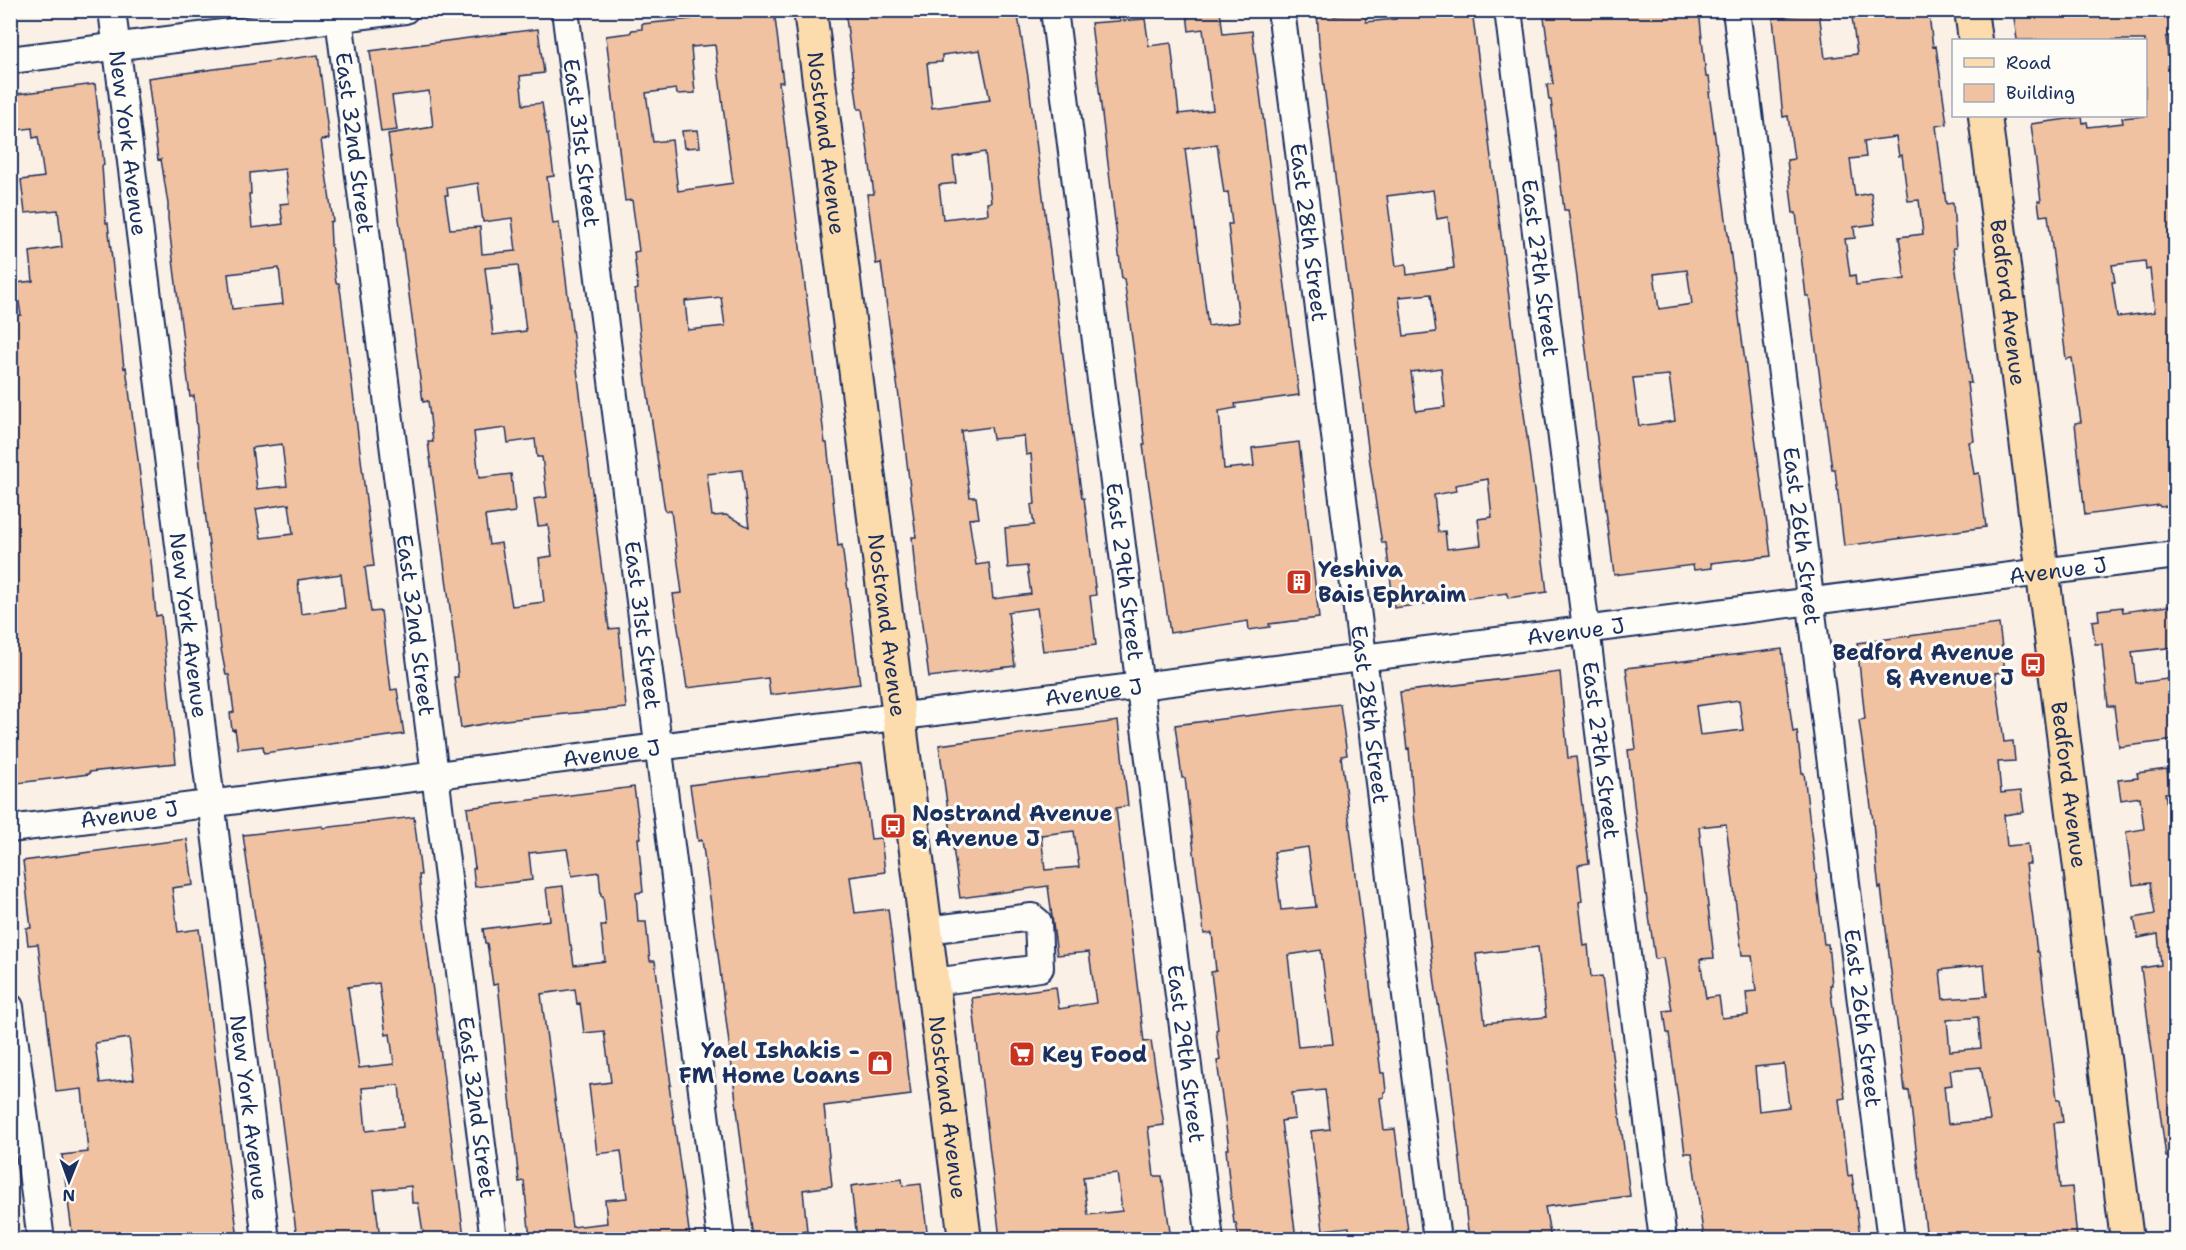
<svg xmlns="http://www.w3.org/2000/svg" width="2186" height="1250" font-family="'Shantell Sans',sans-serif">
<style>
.building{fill:#f1c2a1;stroke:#1b2f5e;stroke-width:1.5;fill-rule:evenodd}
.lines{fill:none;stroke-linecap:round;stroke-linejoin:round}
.minor-casing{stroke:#1b2f5e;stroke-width:30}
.major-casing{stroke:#1b2f5e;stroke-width:36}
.minor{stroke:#fdfcf7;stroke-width:26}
.major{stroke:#fcdcac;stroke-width:32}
.labels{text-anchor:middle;stroke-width:6;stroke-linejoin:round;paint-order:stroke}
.street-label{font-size:22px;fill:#1b2f5e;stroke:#fdfcf7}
.poi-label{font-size:22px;font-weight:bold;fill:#1b2f5e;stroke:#fdfcf7;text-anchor:start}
</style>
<rect width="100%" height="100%" fill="#fbf0e6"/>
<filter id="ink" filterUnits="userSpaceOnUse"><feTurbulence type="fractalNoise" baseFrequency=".0167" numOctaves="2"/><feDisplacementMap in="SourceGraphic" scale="12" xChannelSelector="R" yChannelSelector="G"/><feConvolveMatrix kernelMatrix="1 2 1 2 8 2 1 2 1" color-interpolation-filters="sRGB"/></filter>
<g filter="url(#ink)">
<path class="building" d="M691,10H774L783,82H779L825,443H827L838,546L842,545L860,684L770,695L768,678L687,688L673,594L682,593L671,511H665L645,375L635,290L638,289L634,252L639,251L632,200L625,201L606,36L630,33L632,30L642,29V24L692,19ZM715,45L733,183L678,191L672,140L653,142L646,93L676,89L677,94L695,93L691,47ZM721,297L725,326L688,330L685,301ZM742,470L744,488L749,527L726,515L712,516L707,474Z
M845,10H1017L1028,77L1073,436L1082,498H1084L1096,595L1090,596L1096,645L1043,651L1037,608L1008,612L1015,666L929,677L915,572L912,537H916L900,405L881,263L876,264L867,194H874L862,109H858ZM980,50L990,100L932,108L927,63L942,62V55ZM985,152L991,202L987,203L988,214L943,219L939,185L956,183L953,157ZM991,427L993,439L1024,436L1026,455L1031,454L1035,504L1031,505L1034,525L1005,528L1008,568L1027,566L1031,594L993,599L989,563L976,565L969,519L979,518L976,497H970L961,431Z
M1220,10L1223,34L1252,31L1299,395L1235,404L1236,408L1219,411L1224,469L1254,466L1252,448L1299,442L1319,618L1269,624L1270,627L1249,630L1248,621L1170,633L1143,445H1145L1137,376L1124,279H1122L1091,23L1145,19L1149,46L1171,43L1179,114L1213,110L1203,29L1189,31L1187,14ZM1217,144L1224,193L1228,192L1232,224H1228L1239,322L1208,326L1185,149Z
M1317,10H1333L1334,16L1365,12L1366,22L1396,19L1395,10H1472L1547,592L1508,598L1507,593L1394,608L1386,543H1382L1379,525L1369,456L1319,45ZM1433,190L1437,219L1448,217L1454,268L1407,275L1406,264L1396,266L1387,196ZM1431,294L1436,332L1404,336L1399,297ZM1441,368L1445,407L1416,411L1411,372ZM1488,479L1492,517L1478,519L1481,545L1447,549L1445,531L1438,532L1434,495L1456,491L1455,485Z
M1543,10H1699L1706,77H1709L1711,92H1709L1771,556L1711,563L1712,568L1694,570L1693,565L1614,575L1573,246L1568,210H1564L1551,100H1549L1547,85L1553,84ZM1687,270L1692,304L1659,309L1654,274ZM1669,375L1675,421L1639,426L1633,378Z
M1851,10H1915V17L1929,15L1933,47L1936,46L1947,124L1936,126L1946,204L1953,203L1956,248H1953L1971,383H1967L1974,441L1969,442L1974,474L1979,473L1986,527L1844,546L1835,469H1832L1809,296H1806L1796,213H1793L1787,160L1794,159L1788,116L1783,117L1773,18L1819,12L1825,58L1857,54ZM1896,137L1899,156L1902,155L1908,201L1919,200L1923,234L1899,237L1905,279L1856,285L1855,275L1850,276L1845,239L1855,238L1854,227L1875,224L1871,193L1855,196L1850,159L1866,157L1864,141Z
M2013,10H2168L2172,36L2166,37L2171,79H2174L2175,91V505L2160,507L2159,505L2085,515L2075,423L2081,422L2072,358L2066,359L2048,215L2040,216L2038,201H2041L2031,124L2082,117L2083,123L2087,122L2088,127L2123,123L2122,118L2145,116V40H2017ZM2145,261L2146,270L2150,269L2155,312L2117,317L2112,282H2115L2112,265Z
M538,29L544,73L520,76L523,105L542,103L547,134H548L554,176L547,177L553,224L559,223L609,629L619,628L626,708L505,720L461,728L454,677H458L455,646L428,442H433L428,401L423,402L388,134L433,127L429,91L392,96L397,130L381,132L370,51ZM478,183L483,222L512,218L516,251L482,254L480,227L450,229L445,195H448L447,188ZM518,265L526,331L493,335L485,268ZM506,428L508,443L535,439L537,457H542L547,497L534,499L538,526L548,525L552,556L539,558L544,602L512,606L501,543L489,545L485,516L515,512L511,474L479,478L474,432Z
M318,55L329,139L321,140L333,221L330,222L331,244L336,283H339L341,295L374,566L365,567L371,612L381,611L391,690L397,689L404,734L264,753L263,746L238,749L235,729L232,730L230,713L234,712L229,675H226L221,649L201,476L194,396L190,397L168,219V204L161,159L158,160L148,78ZM285,169L289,203L280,204L283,224L252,228L249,194H251L250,173ZM279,268L283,304L232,309L228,274ZM282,444L287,486L257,489L252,448ZM289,504L293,534L261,538L256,509ZM341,574L345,608L301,614L298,580Z
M95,84L104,165L102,166L106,223H108L124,368L126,367L151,560L156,616L161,615L176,763L89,772V774L10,784V316L21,315L16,283L33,281L30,252L62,247L58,210L25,213L21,180L44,177L38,137L33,138L32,128L10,131V95Z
M698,130L700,147L684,148L682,131Z
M2175,605V647L2132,652L2136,683L2175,678V740L2119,747L2114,706H2108L2102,644H2095L2092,621L2099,620L2098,610L2122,607L2123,612Z
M1999,624L2005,672L1995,673L1999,703L2004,742L2013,741L2015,761L1998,762L2001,793L2021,791L2024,812L2004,815L2007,846L2028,844L2030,864H2026L2037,952H2039L2057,1099H2060L2063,1122L2054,1123L2060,1188L2072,1187L2077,1239H2009L2008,1236L1966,1239H1927L1909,1090L1905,1091L1881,887L1879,888L1877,871L1873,821L1859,720L1865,719L1857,643ZM1984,965L1987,996L1943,999L1940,970ZM1978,1017L1981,1048L1950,1051L1947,1020ZM1981,1067L1990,1120L1948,1124L1944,1086L1952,1085L1950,1070Z
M1782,649L1793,732L1797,731L1802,773H1804L1824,944H1828L1832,985H1830L1845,1098L1839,1099L1848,1176L1852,1175L1860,1236L1834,1239H1704L1692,1153H1685L1669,1033H1667L1664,1011L1672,1010L1663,958L1655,959L1637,829L1628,750L1636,749L1626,668ZM1739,700L1743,730L1700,735L1696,706ZM1726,824L1742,955H1752L1756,991L1746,992L1748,1015L1722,1018L1719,996L1706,998L1700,959L1714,958L1699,827ZM1784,1064L1789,1107L1759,1111L1755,1067Z
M1560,672L1568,758L1576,757L1589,863L1578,865L1582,901L1579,902L1584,946L1588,945L1591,977L1602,976L1630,1196L1545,1207L1551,1239H1469L1450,1074L1436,991L1414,813L1409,748L1407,749L1400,692ZM1538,947L1546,1017L1485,1023L1476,954Z
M1340,704L1347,755L1341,756L1381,1073H1384L1386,1091L1384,1092V1097L1380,1098L1384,1130L1395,1129L1409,1239H1350L1349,1227L1323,1230L1311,1131L1330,1129L1325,1090L1292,1093L1295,1119L1281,1121L1296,1239H1239L1236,1223H1234L1230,1190L1226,1149H1229L1217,1061L1220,1060L1216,1030L1218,1029L1211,972L1216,971L1212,933L1204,934L1185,778H1182L1175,725ZM1308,847L1316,907L1281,910L1274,852ZM1321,950L1333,1044L1298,1047L1288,955Z
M1118,721L1128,806L1116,808L1144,1042L1151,1041L1164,1125L1148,1127L1154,1176H1162L1171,1239H1108L1107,1237L1087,1239H1000L972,998L1056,987L1059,1009L1096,1003L1089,952L1057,955L1048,886L960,898L939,745ZM1074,831L1079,867L1045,870L1041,835ZM1117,1173L1122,1211L1088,1215L1083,1177Z
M861,763L871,839L881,838L885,872L850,877L855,913L888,909L911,1095L824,1106L832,1186L803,1190L807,1231L801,1232V1239H753L719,962L702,840L698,841L690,785Z
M2167,769L2170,793H2165L2170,825H2174L2175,834V845H2171L2175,885V1156L2166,1157L2141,968L2161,965L2158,934L2138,938L2134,918L2155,914L2150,883L2133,885L2126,832L2144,829L2140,797L2121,800L2118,780L2138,778L2137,773Z
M634,787L641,838H638L643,892L636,893L638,922H646L650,961H655L671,1085H669L690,1238L530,1239L524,1181L519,1182L498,984L493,985L487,943H485L483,929L550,920L546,888L563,886L570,945H571L574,965L605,961L601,926H606L603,896H601L599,872L572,876L567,849L529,853L532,880L475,887L473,869L475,868L467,808ZM575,989L577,1004L580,1003L584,1033L604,1031L611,1082L589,1085L597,1154L621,1151L627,1198L605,1200L607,1223L572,1227L541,994Z
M414,817L421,875H419L421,897L464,1237L424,1239L419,1207L418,1203H412L411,1186L374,1190L380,1239H297L262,966L243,835L323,826V828ZM379,983L386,1035L390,1034L394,1064L359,1068L348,987ZM399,1085L403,1127L366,1131L362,1088Z
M187,839L193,885L172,888L178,932L199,929L238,1239H73L62,1155L88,1152L82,1089L56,1092L38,944L28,945L26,928H31L23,861ZM129,1038L134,1079L100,1083L95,1043Z
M902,1179L903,1186L921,1184L928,1239H857L851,1186Z"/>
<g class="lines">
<g class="minor-casing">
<g id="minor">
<path id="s1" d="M112,10L266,1240"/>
<path id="s2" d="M338,10L494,1240"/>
<path id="s3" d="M565,10L721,1240"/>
<path id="s4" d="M1054,10L1210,1240"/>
<path id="s5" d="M1281,10L1437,1240"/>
<path id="s6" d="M1508,10L1663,1240"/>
<path id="s7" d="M1736,10L1891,1240"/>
<path d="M10,60L405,10"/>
<path id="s8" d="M10,829L2176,555"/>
<path d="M927,930L1032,917L1038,922L1040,968L933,982"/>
<path d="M10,1007L41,1240"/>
</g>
</g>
<g class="major-casing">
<g id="major">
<path id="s9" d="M810,10L965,1240"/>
<path d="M1971,10L1975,40"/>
<path id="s10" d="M1985,116L2127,1240"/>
</g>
</g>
<use href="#minor" class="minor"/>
<use href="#major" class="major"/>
</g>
</g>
<defs>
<g id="building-square" transform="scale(1.35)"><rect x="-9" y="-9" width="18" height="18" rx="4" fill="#c8321e" stroke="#fdfcf7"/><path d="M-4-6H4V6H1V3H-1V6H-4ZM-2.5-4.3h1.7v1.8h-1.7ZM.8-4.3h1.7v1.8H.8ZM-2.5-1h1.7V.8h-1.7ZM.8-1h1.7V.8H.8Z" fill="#fff"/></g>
<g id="bus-square" transform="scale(1.35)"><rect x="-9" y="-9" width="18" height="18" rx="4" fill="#c8321e" stroke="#fdfcf7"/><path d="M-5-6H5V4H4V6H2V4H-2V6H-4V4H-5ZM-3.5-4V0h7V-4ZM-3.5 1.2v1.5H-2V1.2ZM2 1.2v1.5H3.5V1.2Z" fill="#fff"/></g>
<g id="supermarket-square" transform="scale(1.35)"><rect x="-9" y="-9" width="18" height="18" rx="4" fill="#c8321e" stroke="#fdfcf7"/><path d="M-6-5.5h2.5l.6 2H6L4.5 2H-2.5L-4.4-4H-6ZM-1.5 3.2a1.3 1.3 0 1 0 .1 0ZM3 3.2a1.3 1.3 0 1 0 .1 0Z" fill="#fff"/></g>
<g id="shop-square" transform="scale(1.35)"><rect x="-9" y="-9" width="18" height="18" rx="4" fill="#c8321e" stroke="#fdfcf7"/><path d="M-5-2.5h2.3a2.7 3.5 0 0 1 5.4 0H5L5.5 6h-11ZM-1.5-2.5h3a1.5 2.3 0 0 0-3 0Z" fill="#fff"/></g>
</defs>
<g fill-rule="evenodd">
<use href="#building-square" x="1299" y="582"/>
<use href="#bus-square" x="2033" y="665"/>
<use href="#bus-square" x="893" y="826"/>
<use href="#supermarket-square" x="1022" y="1054"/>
<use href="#shop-square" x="880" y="1063"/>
</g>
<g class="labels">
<g class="street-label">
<text dy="8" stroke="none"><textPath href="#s1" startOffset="134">New York Avenue</textPath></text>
<text dy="8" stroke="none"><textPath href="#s2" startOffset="134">East 32nd Street</textPath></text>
<text dy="8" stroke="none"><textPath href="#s3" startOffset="134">East 31st Street</textPath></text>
<text dy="8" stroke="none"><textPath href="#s9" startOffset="134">Nostrand Avenue</textPath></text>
<text dy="8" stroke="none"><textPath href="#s5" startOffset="224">East 28th Street</textPath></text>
<text dy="8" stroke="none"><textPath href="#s6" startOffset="260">East 27th Street</textPath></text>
<text dy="8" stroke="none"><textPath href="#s10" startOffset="188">Bedford Avenue</textPath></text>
<text dy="8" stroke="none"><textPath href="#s7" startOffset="530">East 26th Street</textPath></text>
<text dy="8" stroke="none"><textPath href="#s8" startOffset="2064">Avenue J</textPath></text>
<text dy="8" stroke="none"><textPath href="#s4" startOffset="566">East 29th Street</textPath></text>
<text dy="8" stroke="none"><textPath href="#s1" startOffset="620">New York Avenue</textPath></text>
<text dy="8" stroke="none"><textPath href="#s2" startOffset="620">East 32nd Street</textPath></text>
<text dy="8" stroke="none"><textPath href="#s3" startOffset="620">East 31st Street</textPath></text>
<text dy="8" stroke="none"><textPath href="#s9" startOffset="620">Nostrand Avenue</textPath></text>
<text dy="8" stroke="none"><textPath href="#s8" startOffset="1578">Avenue J</textPath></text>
<text dy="8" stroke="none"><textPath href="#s8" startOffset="1092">Avenue J</textPath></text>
<text dy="8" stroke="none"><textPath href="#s5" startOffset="710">East 28th Street</textPath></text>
<text dy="8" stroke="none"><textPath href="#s6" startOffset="746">East 27th Street</textPath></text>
<text dy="8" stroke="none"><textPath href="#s8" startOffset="606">Avenue J</textPath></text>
<text dy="8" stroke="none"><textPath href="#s10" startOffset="674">Bedford Avenue</textPath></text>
<text dy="8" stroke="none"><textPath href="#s8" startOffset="120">Avenue J</textPath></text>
<text dy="8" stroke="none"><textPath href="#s7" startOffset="1016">East 26th Street</textPath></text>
<text dy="8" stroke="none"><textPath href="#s4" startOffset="1052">East 29th Street</textPath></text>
<text dy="8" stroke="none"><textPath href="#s1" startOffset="1106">New York Avenue</textPath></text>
<text dy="8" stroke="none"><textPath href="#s2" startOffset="1106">East 32nd Street</textPath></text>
<text dy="8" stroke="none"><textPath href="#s9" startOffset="1106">Nostrand Avenue</textPath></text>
</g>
<g class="poi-label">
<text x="1318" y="577">Yeshiva<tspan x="1318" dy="25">Bais Ephraim</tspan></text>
<text x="2014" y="660" text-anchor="end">Bedford Avenue<tspan x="2014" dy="25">&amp; Avenue J</tspan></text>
<text x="912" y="821">Nostrand Avenue<tspan x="912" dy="25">&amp; Avenue J</tspan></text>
<text x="860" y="1058" text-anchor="end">Yael Ishakis -<tspan x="860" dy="25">FM Home Loans</tspan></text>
<text x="1042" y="1062">Key Food</text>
</g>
</g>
<rect width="2186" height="1250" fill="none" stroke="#fdfcf7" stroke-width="36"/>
<rect x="18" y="18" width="2150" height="1214" fill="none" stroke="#1b2f5e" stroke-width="2" filter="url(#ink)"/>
<rect x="1952" y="39" width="195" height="78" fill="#fdfcf7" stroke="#a3aaba" stroke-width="1.5"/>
<rect x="1964" y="58" width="30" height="9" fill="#fcdcac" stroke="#a3aaba" stroke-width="1.5"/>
<text x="2006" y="69" font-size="18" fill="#1b2f5e">Road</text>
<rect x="1964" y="84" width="30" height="18" fill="#f1c2a1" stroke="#a3aaba" stroke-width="1.5"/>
<text x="2006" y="99" font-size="18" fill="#1b2f5e">Building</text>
<g transform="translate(69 1181) rotate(181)" stroke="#fdfcf7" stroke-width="4.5" paint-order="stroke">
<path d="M0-4.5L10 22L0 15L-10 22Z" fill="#1b2f5e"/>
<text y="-9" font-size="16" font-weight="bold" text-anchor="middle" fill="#1b2f5e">N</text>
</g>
</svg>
